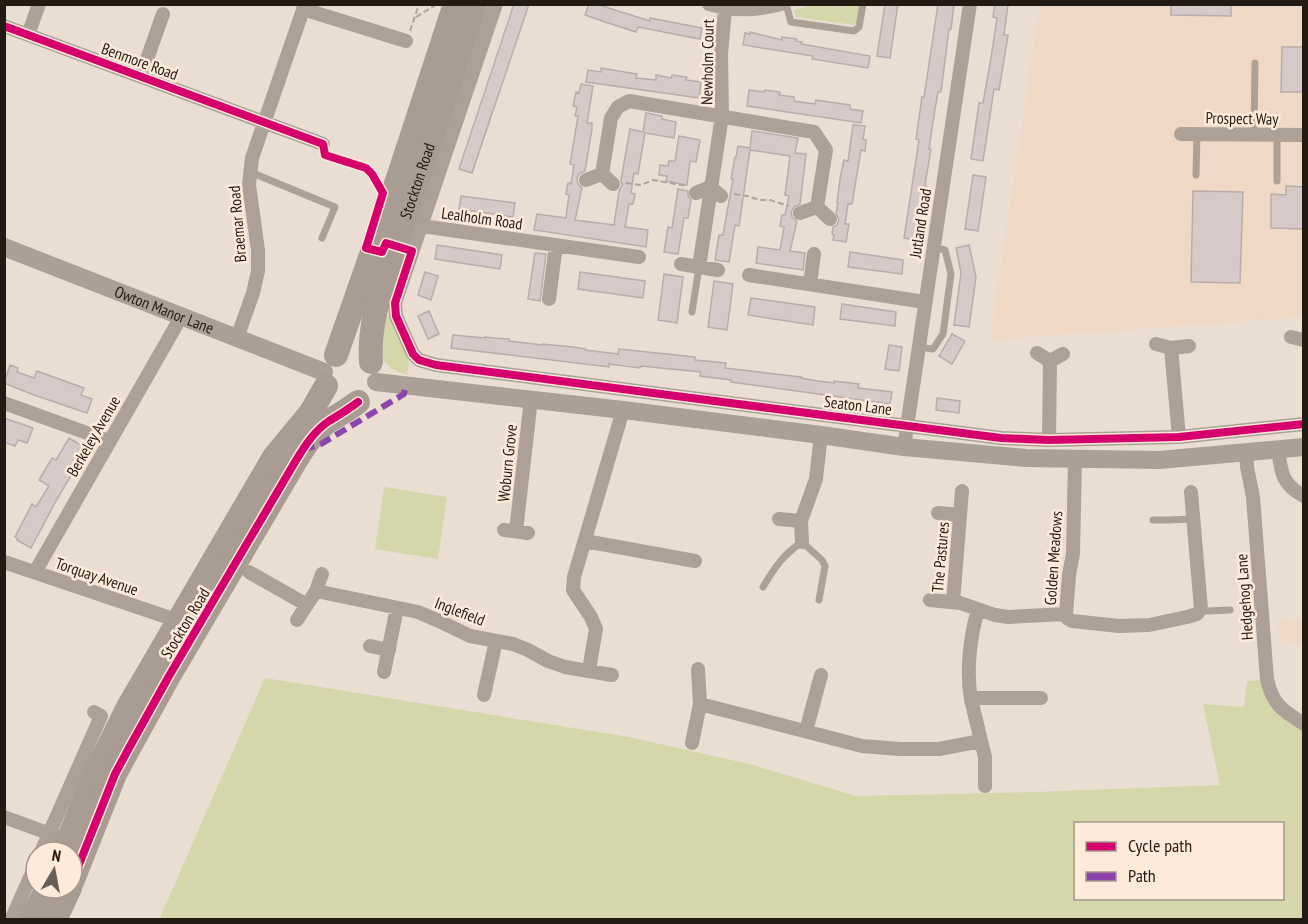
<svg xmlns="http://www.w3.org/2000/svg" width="1308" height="924" font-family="'PT Sans Narrow',sans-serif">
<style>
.built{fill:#efd8c5}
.green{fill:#d5d6aa;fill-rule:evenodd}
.building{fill:#d6cac8;stroke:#b8adab;stroke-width:1.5}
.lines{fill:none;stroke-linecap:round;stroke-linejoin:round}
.path{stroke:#aea49c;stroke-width:2;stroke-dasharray:6 3;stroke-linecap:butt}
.lane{stroke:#ada197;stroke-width:7}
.street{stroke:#ada197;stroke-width:14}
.secondary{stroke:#ac9f95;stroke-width:18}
.highway{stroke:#a99d93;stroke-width:24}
.quiet{stroke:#8e44ad;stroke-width:6;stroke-dasharray:12 6;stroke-linecap:butt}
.cycleway-casing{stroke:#feeada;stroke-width:11}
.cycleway{stroke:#d6006c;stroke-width:8}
.labels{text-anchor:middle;stroke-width:5;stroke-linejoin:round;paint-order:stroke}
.street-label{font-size:16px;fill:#231b13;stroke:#feeada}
</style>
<rect width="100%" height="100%" fill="#eaddd2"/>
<path class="built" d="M1040,5H1303V317L990,340Z
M1276,621L1303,622V643L1283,642Z"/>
<path class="green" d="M814,5H861L858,22L854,25L796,17L795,15L794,10Z
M382,314L389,317L408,359L409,362L407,375C371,364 381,345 382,314Z
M384,487L447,497L438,559L375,549Z
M265,678L629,737L753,765L856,796L1037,792L1220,785L1203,704L1244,707L1247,681L1261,680C1265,709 1281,717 1303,732V919L159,920ZM1076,824H1282V898H1076Z"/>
<path class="building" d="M514,4H529L472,173L459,169Z
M589,4H596L650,21V18L702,28L700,39L638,27L636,32L605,22L585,15Z
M885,4H898L890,58L877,56Z
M938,4H954L951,29H949L941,92H938L935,109L929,149H931L925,185L926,186L918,240L904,238L919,140L916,139L922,97H924Z
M995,4H1008L1004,35H1008L999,90L994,89L983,161L971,159L979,103H983L991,58L997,18L993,17Z
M1171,4H1231V16L1171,15Z
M750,32L782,40V37L797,39L796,41L802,42L801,44L870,56L868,68L812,59L813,56L743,45L745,33L750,34Z
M1282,47H1304V92H1281Z
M601,68L637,74L636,78L656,80V75L671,78L672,75L687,77L686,80L701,82L699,98L586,82L588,70L601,72Z
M581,84L593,86L587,123H592V129L585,171L579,174L577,178L578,184L582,188L575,220L614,225L619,191L622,185L621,180L630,129L643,132L646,113L662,116V119L676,122L674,138L645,133L638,174L634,173L631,193L635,194L633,204H629L625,227L648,230L646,247L534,230L537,214L566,218L569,195L566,194L568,183L571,184L574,165L570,164L578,116H575L577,107L573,106L576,92L579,93Z
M749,90L764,92L765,90L780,92L779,95L794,97V101L815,104L816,100L850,105V109L863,111L861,123L747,106Z
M853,125L865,126L863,139L866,140L865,151L861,150L852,204H848L845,224H849L846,242L833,240L834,235L832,234L833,227L837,225L839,220L836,213L838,203H837L840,179L844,160L848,161Z
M752,131L798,138L795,153L806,154L800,204L794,207L791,212L792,217L797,221L790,251L805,253L803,270L756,263L758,247L780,250L784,227L780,226L782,215H785L789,196L785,195L790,156L750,150L739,226L735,225L729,262L715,260L719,235H723L733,179H731L735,157H736L738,146L750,148Z
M679,136L700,140L696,162L690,161L687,185L666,181L667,176L659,175L660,165L668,166L669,161H675Z
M973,175L986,177L978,231L965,229Z
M1286,186L1304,187V229L1271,228V194L1286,195Z
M678,189L688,191V196L691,200L688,218H684L678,254L664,252L668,227L672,228Z
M1193,191L1243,192L1240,283L1191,282Z
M461,196L515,203L513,217L459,209Z
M437,245L502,255L500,269L435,259Z
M969,245L976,277L969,327L954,325L961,273L956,248Z
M850,252L903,260L902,274L848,267Z
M535,253L546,254L540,301L528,299Z
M425,272L438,276L431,300L418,295Z
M580,272L645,281L643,298L578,289Z
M664,274L683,277L677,323L658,320Z
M714,281L733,284L727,330L708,327Z
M751,298L815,307L813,325L748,315Z
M842,304L896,312L895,326L840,319Z
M429,311L439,334L428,339L418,316Z
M952,334L965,341L952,364L939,356Z
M453,335L485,338V337L494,338L509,339V341L542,345V344L573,347L585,349V350L618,354L619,349L695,357V360L726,363L725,368L801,377V378L818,381L834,383V381L859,384L858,388L892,392L890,404L731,382V380L700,376L701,372L641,366L640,368L609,364V367L451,348Z
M889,345L902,347L899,371L885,369Z
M10,365L18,368L17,372L34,378L37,371L84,388L81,395L92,399L87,413L34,395L4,383Z
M937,398L960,401L959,413L936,410Z
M4,418L33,428L27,443L18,440L15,446L4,442Z
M69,438L87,449L57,499L31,548L17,540L18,539L15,537L32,504L36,507L49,486L39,480L52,458L56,460Z"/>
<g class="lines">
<path class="path" d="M416,17L437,4
M410,31L419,4
M626,183L641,185L653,180L687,186
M734,194L747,196L760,200H770L789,206"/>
<path class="lane" d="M786,4L791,22L854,31L859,27L863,4
M1254,135L1255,63
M250,172L335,207L322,238
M1196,175L1197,134
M1277,181V135
M692,312L699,267
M918,347L933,349L943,334L951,274L945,250L933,247
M1153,520H1169L1193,519
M763,587C775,567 783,555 802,542L822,560L825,566L819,600
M1201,609L1207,611L1230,610"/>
<path class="street" d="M496,4L395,303L396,316L413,354L419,360L436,365L1001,438L1049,440L1179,437L1304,424
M709,4C734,11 755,11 781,4
M303,9L406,41
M4,26L323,144
M28,35L39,4
M141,76L163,14
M1181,134L1304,135
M602,174L611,118L618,107L629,101L814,132L826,150L817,207
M586,180L602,174L613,184
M696,193L710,187L721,196
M800,213L817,207L830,219
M415,223L422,226L639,257
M681,264L718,270
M699,267L722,116L721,54L725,9
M749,275L925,302
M810,284L814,254
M549,299L556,245
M1291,337L1304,340
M237,338L253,293L258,271V250L249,185L252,158L305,4
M1156,344L1171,348L1189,346
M1171,348L1179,437
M1037,353L1050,361L1063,354
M4,403L109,441
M1049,440L1050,361
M904,447L970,4
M1278,449C1281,472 1282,485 1304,496
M1246,452L1247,467L1253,497L1267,679C1272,704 1283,711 1304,724
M1075,459L1073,554L1069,575L1066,614L1067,618L1072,621L1119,626L1149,625L1187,617L1197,614L1201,609L1191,492
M938,513L960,515
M779,519L801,521L802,542
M801,521L816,479L821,435
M504,530L528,533
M516,531L531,399
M585,541L695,561
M4,562L179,621
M35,572L181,317
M249,572L307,605
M316,591L418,612L439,621L470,636L513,644L528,650L548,661L565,667L612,675
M930,600L960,603L995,615L1008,617L1066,614
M953,602L962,491
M297,620L316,591L322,574
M370,646L389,650
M589,670L596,629L591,617L573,590L574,577L623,410
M384,672L397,608
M484,695L496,641
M971,698H1041
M700,704L862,746L900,749H939L981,741C978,727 974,713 971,699C966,672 970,636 978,610
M806,731L821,675
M981,741L985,757V786
M692,743L700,704L698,669
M4,817L56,836
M41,852L101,716L94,712
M11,920L36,864"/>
<g class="secondary">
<path id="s1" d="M4,247L324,372"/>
<path d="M376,382L623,410L821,435L904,447L1026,458L1159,460L1304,447"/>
</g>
<g class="highway">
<path d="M336,355L398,178L455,4"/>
<path id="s2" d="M371,362C369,333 376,306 385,277L476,4"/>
<path d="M63,852L95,774L128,707L274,457L311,412L326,386"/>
<path d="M72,882L115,774L129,748L169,676L295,462C304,447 314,431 329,421C339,415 349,409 358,402"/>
<path d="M31,920L47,888"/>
<path d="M55,920L70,888"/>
</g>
<path class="quiet" d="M303,450L321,444L404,394L406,384"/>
<g class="cycleway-casing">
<path id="cycleway" d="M4,26L323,144L325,155L366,168L372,174L383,193L366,248L382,252L386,243L412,251L395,303L396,316L413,354L419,360L436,365L1001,438L1049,440L1179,437L1304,424
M72,882L115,774L129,748L169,676L295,462C304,447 314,431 329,421C339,415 349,409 358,402"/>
</g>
<use href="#cycleway" class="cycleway"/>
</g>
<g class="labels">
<g class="street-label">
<text transform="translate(140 61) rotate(20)" y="6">Benmore Road</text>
<text transform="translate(707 62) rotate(-89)" y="6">Newholm Court</text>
<text transform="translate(1242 118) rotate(1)" y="6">Prospect Way</text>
<text dy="6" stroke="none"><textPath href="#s2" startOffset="188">Stockton Road</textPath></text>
<text transform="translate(482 218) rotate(8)" y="6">Lealholm Road</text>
<text transform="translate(920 223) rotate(-81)" y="6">Jutland Road</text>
<text transform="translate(237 224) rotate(-95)" y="6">Braemar Road</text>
<text dy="6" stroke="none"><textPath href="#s1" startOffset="172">Owton Manor Lane</textPath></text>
<text transform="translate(858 405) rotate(7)" y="6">Seaton Lane</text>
<text transform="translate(93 436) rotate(-60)" y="6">Berkeley Avenue</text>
<text transform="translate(507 463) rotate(-84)" y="6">Woburn Grove</text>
<text transform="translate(940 557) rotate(-85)" y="6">The Pastures</text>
<text transform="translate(1053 558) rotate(-86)" y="6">Golden Meadows</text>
<text transform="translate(97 576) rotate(19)" y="6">Torquay Avenue</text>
<text transform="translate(1244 597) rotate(-94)" y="6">Hedgehog Lane</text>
<text transform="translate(460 611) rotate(21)" y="6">Inglefield</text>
<text transform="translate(185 623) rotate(-59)" y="6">Stockton Road</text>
</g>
</g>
<rect width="1308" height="924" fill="none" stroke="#231b13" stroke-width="12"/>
<rect x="1074" y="822" width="210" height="78" fill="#feeada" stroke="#a6978a" stroke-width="1.5"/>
<rect x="1086" y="842" width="30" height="9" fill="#d6006c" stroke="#a6978a" stroke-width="1.5"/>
<text x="1128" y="852" font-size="18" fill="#231b13">Cycle path</text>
<rect x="1086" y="872" width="30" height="9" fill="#8e44ad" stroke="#a6978a" stroke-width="1.5"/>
<text x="1128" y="882" font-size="18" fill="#231b13">Path</text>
<g transform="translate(54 870) rotate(10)"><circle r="28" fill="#feeada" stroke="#a6978a" stroke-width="1.5"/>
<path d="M0-4.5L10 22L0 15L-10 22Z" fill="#695f56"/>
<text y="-9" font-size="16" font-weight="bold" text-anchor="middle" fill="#231b13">N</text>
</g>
</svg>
